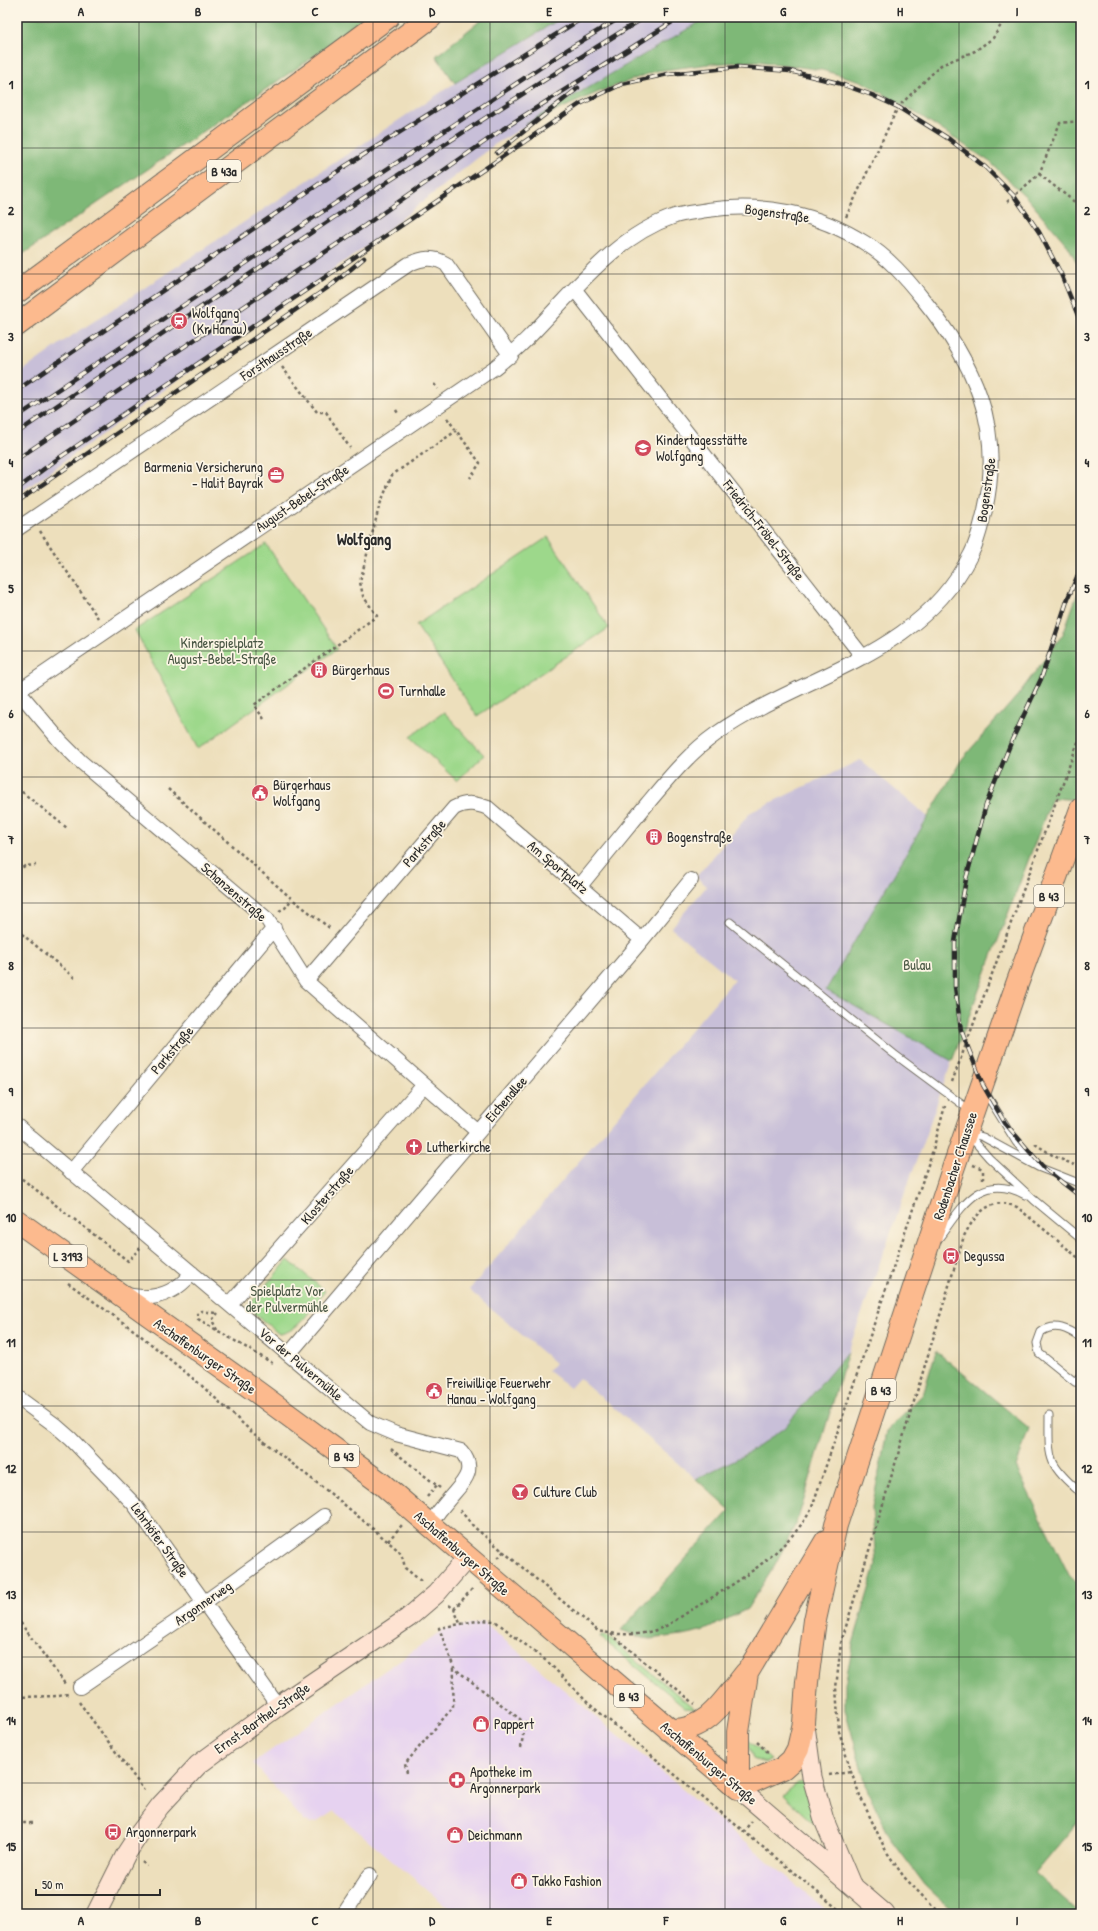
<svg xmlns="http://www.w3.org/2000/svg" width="1098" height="1931" font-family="'Patrick Hand',sans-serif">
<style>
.built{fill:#e6d2f0}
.industrial{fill:#c8bfd8}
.green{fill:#9dd88b;stroke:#64825b}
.forest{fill:#7eb877;stroke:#547251}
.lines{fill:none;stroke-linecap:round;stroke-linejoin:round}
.lane-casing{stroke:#6f6a5e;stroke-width:9}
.street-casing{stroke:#6f6a5e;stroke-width:16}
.secondary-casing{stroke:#6f6a5e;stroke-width:21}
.primary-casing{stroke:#6f6a5e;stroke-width:24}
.highway-casing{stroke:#6f6a5e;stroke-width:24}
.path{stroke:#6f6a5e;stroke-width:2.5;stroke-dasharray:3 3;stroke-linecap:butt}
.lane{stroke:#fff;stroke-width:7}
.street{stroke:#fff;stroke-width:14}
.secondary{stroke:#fee3d2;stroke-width:19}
.primary{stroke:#fcba8e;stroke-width:22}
.highway{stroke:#fcba8e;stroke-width:22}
.rail-casing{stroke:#2b2b2b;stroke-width:4.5}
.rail{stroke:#fcf5e5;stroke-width:3;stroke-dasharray:9;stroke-linecap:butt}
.grid{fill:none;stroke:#2b2b2b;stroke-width:1;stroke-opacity:0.55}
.labels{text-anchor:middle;stroke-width:3.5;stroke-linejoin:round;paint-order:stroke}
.shield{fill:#fcf5e5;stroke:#6a6863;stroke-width:1}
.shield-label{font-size:13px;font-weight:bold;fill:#2b2b2b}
.street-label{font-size:14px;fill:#2b2b2b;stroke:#fcf5e5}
.poi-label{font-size:14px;fill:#2b2b2b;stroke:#fcf5e5;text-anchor:start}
.park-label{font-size:14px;fill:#485643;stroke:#fcf5e5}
.quarter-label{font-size:16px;font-weight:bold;fill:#2b2b2b;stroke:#fcf5e5}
.neatline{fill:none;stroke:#2b2b2b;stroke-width:1.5}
.grid-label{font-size:13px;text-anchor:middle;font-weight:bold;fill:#2b2b2b}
</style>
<rect width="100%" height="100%" fill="#fcf5e5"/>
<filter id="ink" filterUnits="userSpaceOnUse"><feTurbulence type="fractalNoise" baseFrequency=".025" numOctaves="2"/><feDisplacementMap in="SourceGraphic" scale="8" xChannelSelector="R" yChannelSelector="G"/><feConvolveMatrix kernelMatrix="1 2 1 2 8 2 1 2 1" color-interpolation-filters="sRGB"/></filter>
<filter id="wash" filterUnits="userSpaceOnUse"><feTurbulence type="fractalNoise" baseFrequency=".012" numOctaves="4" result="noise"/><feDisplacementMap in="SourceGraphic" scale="16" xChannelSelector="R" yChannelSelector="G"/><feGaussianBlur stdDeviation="0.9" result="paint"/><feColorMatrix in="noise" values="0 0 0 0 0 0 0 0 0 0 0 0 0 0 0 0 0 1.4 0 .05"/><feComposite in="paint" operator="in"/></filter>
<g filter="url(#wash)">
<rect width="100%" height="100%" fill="#eddfbc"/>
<path class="built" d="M483,1622L831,1914H456L334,1811L317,1822L311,1823L304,1821L253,1763L444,1629Z"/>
<path class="industrial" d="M563,17H708L494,145L377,238L17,495V375L64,341L455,83Z
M860,760L928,817L826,990L952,1061L848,1352L784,1428L750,1452L696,1479L579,1378L570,1388L548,1371L555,1363L469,1290L734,980L671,928L707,886L696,877L751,812Z"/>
<path class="green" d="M548,537L609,628L477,716L416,625Z
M266,544L337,649L198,749L135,630Z
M444,712L484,755L457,781L410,737Z
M288,1260L325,1291C313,1306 299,1332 279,1334L247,1307Z
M601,1635L607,1636L695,1709L686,1708L600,1637Z
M746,1739L748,1740L771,1760L765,1763L753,1759Z
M804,1782L817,1823L814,1824L783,1795L798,1783Z"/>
<path class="forest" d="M17,17H372L17,258Z
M485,17H563L455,83L436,56Z
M708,17H1081V270L1068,246L1027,198L990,162L921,116L861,81L822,70L757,61L709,64L656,71L601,91L526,124Z
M1081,584V800L1052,798L952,1061L826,990L962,759L1018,695L1063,634Z
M936,1351L1029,1428L1016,1467L1069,1575L1081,1587V1818L1035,1873L1081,1914H956L925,1885L893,1842L868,1792L845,1709V1684L853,1644L876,1565L872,1508L887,1431L923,1394Z
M848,1352L797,1522L772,1570L747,1609L705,1630L682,1635L650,1639L642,1638L621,1630L730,1510L696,1479L750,1452L784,1428Z"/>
</g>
<g filter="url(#ink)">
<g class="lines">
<g class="lane-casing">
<path id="lane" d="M730,922L894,1054L971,1111
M985,1092L1016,1142L1035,1164
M969,1133L983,1137L1038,1167L1081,1184
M968,1134L989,1158L1034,1200L1081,1239
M939,1238C962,1207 981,1171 1025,1195
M1081,1338C1068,1329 1055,1322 1041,1332L1037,1343L1039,1353L1075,1382L1081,1375
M1049,1415C1049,1459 1046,1463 1081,1493"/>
</g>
<g class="street-casing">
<path id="street" d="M575,290L863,657
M17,529L409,264C423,258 433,256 446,264L511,356
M18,691L61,742L80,761L267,919L306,981L478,1132
M17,692L494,368C556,321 598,242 675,216C685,213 697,212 707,210C763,202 818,213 865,243C888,257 906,278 922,298C974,362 1004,427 985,510C981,525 978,541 971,554C919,658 803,673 716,734C689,753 668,779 647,804C625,831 602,859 580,886
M306,981L454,808C466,802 475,803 488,808L642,940
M17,1126L370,1423L396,1434L461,1451C478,1471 462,1483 449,1499C442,1507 436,1515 430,1524
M71,1172L274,928
M123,1294C151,1302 174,1295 192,1273
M230,1304L424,1085
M289,1354L642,940L691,880
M17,1397L55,1425L71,1439L134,1504L278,1706
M80,1687L205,1602L324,1516
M344,1914L370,1875"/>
</g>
<g class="secondary-casing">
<path id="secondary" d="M805,1726L812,1777L824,1820L850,1882
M738,1788L885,1914
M96,1914L126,1854L139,1834L160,1806L198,1765L278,1706L408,1618L436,1594L467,1558"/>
</g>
<g class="primary-casing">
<path id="primary" d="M17,1221L257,1392L382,1484L738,1788
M669,1730C707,1732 724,1700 746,1673
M738,1788L783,1768L792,1760L798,1749L804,1723L807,1682L815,1620L836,1525L953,1169L1017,984L1081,809
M738,1788V1732L747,1673L826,1541"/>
</g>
<g class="highway-casing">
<path id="highway" d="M17,292L388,17
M17,325L431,17"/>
</g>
<path class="path" d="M1039,174L1081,207
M1007,202L1039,174L1060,123L1081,121
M846,217L898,107L941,65L975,51L993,38L1006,17
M282,367L317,412H326L350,448
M434,384L438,389
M396,410L399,415
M447,418L480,463L470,478
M40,531L98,618
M264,719L254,705L377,616L363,596L360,582L379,507L392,475L456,431
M17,788L67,828
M168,789L292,899L331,929
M17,870L25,866L36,865
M279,911L285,908L292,899
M17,930L76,979
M17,1041L22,1045
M952,1082L1081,734
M1035,1144L1054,1156L1081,1168
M973,1165L983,1169
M17,1175L128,1261L140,1248
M983,1180V1169
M68,1283L135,1331L201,1385L253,1433L340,1501L399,1551L403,1559L405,1568L422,1582
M215,1313L201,1311L197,1314L198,1319L274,1364
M217,1330L212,1320L218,1313
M391,1449L440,1488
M427,1497L437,1485
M460,1510L474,1527L598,1631C617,1635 638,1636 656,1630C669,1626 681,1616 693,1609C736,1583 785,1554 811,1510L933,1150L945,1106
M388,1541L402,1525
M498,1558L504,1551
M449,1605L454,1609L460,1623
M454,1609L474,1587
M17,1618L65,1684
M611,1634L695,1704
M17,1697L59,1696L68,1694
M79,1702L144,1790
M757,1742L770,1754
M521,1748L525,1723L454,1668L439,1628L482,1620L495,1621L549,1663L588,1703L844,1914
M407,1773L405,1764L453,1707L454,1668
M829,1775L851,1772
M17,1823H35
M743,1832L752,1821
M142,1862L147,1866
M940,1914L904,1877L886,1851L861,1798L851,1772L839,1731L836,1688L841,1643L964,1236C976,1213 990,1196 1017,1207L1081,1260"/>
<use href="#lane" class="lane"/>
<use href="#street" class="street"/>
<use href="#secondary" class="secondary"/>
<use href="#primary" class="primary"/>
<use href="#highway" class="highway"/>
<g class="rail-casing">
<path id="rail" d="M497,153L578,88
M17,390L344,167L584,17
M17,417L343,198L570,48L621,17
M17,433C224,291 431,149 645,17
M17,459L364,226L503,129L680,17
M17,489L56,460L580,104L622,84L668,74L738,67L790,71L838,83L872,95L898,107L949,139L985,167L1014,196L1039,232L1061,274L1081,323
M17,502L333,284L364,258
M1081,568L1068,598L1041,679L1012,740L986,805L966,879L955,942V987L961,1030L983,1085L1005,1123L1030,1152L1045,1169L1081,1197"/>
</g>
<use href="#rail" class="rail"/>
</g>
</g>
<path class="grid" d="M139,17V1914M256,17V1914M373,17V1914M490,17V1914M608,17V1914M725,17V1914M842,17V1914M959,17V1914M17,148H1081M17,274H1081M17,399H1081M17,525H1081M17,651H1081M17,777H1081M17,903H1081M17,1028H1081M17,1154H1081M17,1280H1081M17,1406H1081M17,1532H1081M17,1657H1081M17,1783H1081"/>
<defs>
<g id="station-disc" transform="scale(0.9)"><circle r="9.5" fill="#d1495b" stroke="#fcf5e5"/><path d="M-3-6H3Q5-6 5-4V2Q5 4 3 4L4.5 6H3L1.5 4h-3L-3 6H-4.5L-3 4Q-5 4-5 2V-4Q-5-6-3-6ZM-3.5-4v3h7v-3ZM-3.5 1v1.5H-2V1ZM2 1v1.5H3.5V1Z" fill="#fff"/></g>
<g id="school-disc" transform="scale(0.9)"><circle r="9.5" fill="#d1495b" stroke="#fcf5e5"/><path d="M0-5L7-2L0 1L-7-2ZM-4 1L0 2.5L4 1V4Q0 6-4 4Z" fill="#fff"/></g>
<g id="office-disc" transform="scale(0.9)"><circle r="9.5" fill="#d1495b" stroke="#fcf5e5"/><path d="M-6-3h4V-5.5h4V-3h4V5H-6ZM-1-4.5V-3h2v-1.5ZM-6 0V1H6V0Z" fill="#fff"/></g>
<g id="building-disc" transform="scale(0.9)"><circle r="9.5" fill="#d1495b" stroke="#fcf5e5"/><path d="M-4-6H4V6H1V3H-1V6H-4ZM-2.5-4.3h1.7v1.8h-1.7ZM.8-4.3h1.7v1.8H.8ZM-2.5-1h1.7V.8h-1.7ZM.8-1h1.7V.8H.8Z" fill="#fff"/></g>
<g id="stadium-disc" transform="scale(0.9)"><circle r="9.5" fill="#d1495b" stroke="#fcf5e5"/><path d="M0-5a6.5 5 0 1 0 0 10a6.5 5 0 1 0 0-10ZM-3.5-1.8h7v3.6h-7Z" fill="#fff"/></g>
<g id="civic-disc" transform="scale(0.9)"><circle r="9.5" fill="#d1495b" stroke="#fcf5e5"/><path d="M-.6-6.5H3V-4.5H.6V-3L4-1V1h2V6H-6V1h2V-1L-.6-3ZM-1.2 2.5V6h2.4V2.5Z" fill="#fff"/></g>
<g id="church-disc" transform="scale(0.9)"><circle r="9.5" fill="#d1495b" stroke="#fcf5e5"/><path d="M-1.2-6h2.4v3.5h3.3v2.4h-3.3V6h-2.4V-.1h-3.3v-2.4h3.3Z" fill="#fff"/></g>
<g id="bus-disc" transform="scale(0.9)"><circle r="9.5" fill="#d1495b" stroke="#fcf5e5"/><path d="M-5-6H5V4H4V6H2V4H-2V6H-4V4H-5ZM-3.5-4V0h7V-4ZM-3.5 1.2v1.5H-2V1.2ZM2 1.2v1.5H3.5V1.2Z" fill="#fff"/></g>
<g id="bar-disc" transform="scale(0.9)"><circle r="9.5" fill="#d1495b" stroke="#fcf5e5"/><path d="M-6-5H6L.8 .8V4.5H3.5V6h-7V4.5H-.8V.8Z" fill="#fff"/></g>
<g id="shop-disc" transform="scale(0.9)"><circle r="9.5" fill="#d1495b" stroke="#fcf5e5"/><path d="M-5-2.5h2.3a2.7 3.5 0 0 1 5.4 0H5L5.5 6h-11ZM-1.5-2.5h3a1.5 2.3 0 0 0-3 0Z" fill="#fff"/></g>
<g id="pharmacy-disc" transform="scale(0.9)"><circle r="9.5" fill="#d1495b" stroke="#fcf5e5"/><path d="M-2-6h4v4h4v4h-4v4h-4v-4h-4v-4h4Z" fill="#fff"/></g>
</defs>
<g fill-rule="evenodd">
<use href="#station-disc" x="179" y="321"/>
<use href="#school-disc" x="643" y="448"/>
<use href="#office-disc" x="276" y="475"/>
<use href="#building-disc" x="319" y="670"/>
<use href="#stadium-disc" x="386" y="691"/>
<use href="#civic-disc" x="260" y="793"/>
<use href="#building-disc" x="654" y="837"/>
<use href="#church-disc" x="414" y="1147"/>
<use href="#bus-disc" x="951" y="1256"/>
<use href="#civic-disc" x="434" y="1391"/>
<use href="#bar-disc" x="520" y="1492"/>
<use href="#shop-disc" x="481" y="1724"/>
<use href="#pharmacy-disc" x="457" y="1780"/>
<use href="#bus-disc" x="113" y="1832"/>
<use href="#shop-disc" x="455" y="1835"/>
<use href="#shop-disc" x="519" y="1881"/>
</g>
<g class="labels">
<g class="shield">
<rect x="207" y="160" width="34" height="22" rx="3"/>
<rect x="1034" y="885" width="30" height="22" rx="3"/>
<rect x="49" y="1245" width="38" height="22" rx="3"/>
<rect x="866" y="1379" width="30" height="22" rx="3"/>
<rect x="329" y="1445" width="30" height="22" rx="3"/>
<rect x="614" y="1685" width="30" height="22" rx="3"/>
</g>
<g class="shield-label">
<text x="224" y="176">B 43a</text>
<text x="1049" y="901">B 43</text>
<text x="68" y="1261">L 3193</text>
<text x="881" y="1395">B 43</text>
<text x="344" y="1461">B 43</text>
<text x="629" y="1701">B 43</text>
</g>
<g class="street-label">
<text transform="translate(777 213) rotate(8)" y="5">Bogenstraße</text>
<text transform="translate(276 354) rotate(-34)" y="5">Forsthausstraße</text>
<text transform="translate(986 490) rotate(-82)" y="5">Bogenstraße</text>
<text transform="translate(302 498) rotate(-34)" y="5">August-Bebel-Straße</text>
<text transform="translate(764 530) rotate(52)" y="5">Friedrich-Fröbel-Straße</text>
<text transform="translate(424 843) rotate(-49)" y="5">Parkstraße</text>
<text transform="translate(558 867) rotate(40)" y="5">Am Sportplatz</text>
<text transform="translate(234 892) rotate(41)" y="5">Schanzenstraße</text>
<text transform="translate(172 1050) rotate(-50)" y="5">Parkstraße</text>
<text transform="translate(506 1099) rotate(-49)" y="5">Eichenallee</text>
<text transform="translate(955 1166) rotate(-72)" y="5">Rodenbacher Chaussee</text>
<text transform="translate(327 1195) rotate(-49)" y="5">Klosterstraße</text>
<text transform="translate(205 1356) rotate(35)" y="5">Aschaffenburger Straße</text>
<text transform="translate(301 1364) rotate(40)" y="5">Vor der Pulvermühle</text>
<text transform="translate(160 1540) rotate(54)" y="5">Lehrhöfer Straße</text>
<text transform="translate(462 1553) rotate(41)" y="5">Aschaffenburger Straße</text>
<text transform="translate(203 1603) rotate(-35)" y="5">Argonnerweg</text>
<text transform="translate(262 1718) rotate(-35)" y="5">Ernst-Barthel-Straße</text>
<text transform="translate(709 1763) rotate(40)" y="5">Aschaffenburger Straße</text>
</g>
<g class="poi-label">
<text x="192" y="318">Wolfgang<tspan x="192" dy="16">(Kr Hanau)</tspan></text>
<text x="656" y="445">Kindertagesstätte<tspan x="656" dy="16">Wolfgang</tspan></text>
<text x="263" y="472" text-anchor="end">Barmenia Versicherung<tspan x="263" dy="16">- Halit Bayrak</tspan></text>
<text x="332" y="675">Bürgerhaus</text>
<text x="399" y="696">Turnhalle</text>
<text x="273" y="790">Bürgerhaus<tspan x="273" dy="16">Wolfgang</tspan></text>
<text x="667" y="842">Bogenstraße</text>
<text x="427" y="1152">Lutherkirche</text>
<text x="964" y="1261">Degussa</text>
<text x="447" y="1388">Freiwillige Feuerwehr<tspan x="447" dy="16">Hanau - Wolfgang</tspan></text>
<text x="533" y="1497">Culture Club</text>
<text x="494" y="1729">Pappert</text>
<text x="470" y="1777">Apotheke im<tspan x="470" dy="16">Argonnerpark</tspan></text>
<text x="126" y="1837">Argonnerpark</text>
<text x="468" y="1840">Deichmann</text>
<text x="532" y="1886">Takko Fashion</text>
</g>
<g class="park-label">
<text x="222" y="648">Kinderspielplatz<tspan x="222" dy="16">August-Bebel-Straße</tspan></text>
<text x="917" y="970">Bulau</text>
<text x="287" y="1296">Spielplatz Vor<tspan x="287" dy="16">der Pulvermühle</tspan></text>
</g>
<g class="quarter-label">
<text x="364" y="545">Wolfgang</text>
</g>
</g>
<rect width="1098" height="1931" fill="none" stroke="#fcf5e5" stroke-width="44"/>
<path d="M36 1889v6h124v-6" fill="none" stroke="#2b2b2b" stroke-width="2"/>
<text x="42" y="1889" font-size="12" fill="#2b2b2b" stroke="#fcf5e5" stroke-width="3" paint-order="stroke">50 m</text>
<rect x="22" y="22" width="1054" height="1887" class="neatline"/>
<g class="grid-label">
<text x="81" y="16">A</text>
<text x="198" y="16">B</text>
<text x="315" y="16">C</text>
<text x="432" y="16">D</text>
<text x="549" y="16">E</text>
<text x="666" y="16">F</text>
<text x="783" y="16">G</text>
<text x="900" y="16">H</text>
<text x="1017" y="16">I</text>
<text x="11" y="89">1</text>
<text x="1087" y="89">1</text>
<text x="11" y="215">2</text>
<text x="1087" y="215">2</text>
<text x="11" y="341">3</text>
<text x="1087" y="341">3</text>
<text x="11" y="467">4</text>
<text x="1087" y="467">4</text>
<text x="11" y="593">5</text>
<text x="1087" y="593">5</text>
<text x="11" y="718">6</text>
<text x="1087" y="718">6</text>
<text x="11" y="844">7</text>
<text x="1087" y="844">7</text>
<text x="11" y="970">8</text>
<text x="1087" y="970">8</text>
<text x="11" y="1096">9</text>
<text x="1087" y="1096">9</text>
<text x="11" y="1222">10</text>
<text x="1087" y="1222">10</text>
<text x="11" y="1347">11</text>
<text x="1087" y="1347">11</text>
<text x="11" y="1473">12</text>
<text x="1087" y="1473">12</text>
<text x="11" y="1599">13</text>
<text x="1087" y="1599">13</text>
<text x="11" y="1725">14</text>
<text x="1087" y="1725">14</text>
<text x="11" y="1851">15</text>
<text x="1087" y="1851">15</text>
<text x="81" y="1925">A</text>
<text x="198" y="1925">B</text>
<text x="315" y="1925">C</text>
<text x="432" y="1925">D</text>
<text x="549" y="1925">E</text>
<text x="666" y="1925">F</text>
<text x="783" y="1925">G</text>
<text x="900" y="1925">H</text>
<text x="1017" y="1925">I</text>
</g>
</svg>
